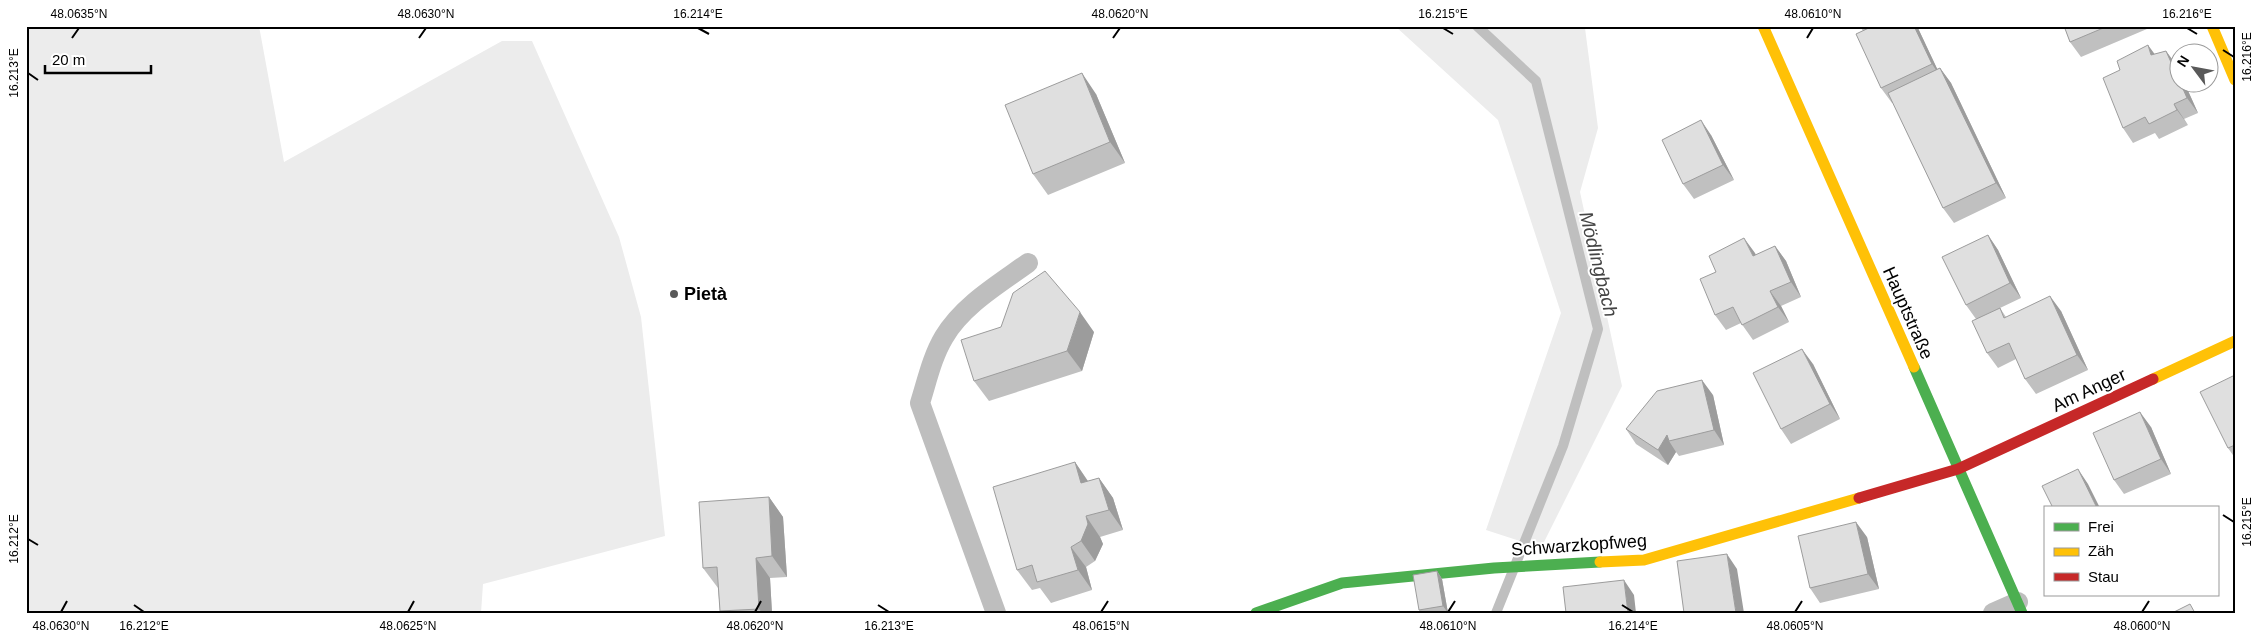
<svg xmlns="http://www.w3.org/2000/svg" width="2261" height="639" font-family="Helvetica,sans-serif">
<style>
.green{fill:#ececec}
.lines{fill:none;stroke-linecap:round;stroke-linejoin:round}
.stream{stroke:#bfbfbf;stroke-width:10}
.lane{stroke:#bebebe;stroke-width:20}
.fast{stroke:#4caf50;stroke-width:11}
.slow{stroke:#ffc107;stroke-width:11}
.jam{stroke:#c62828;stroke-width:11}
.wall{fill:#c0c0c0}
.shaded-wall{fill:#9c9c9c}
.building{fill:#dfdfdf;stroke:#9c9c9c}
.ticks{fill:none;stroke:#000;stroke-width:2}
.poi-dot{fill:#595959;stroke:#fff;stroke-width:2}
.labels{text-anchor:middle;stroke-width:4;stroke-linejoin:round;paint-order:stroke}
.poi-label{font-size:18px;font-weight:bold;fill:#000;stroke:#fff;text-anchor:start}
.street-label{font-size:18px;fill:#000;stroke:#fff}
.water-label{font-size:19px;font-style:italic;fill:#444;stroke:#fff}
.neatline{fill:none;stroke:#000;stroke-width:2}
.ticks-label{font-size:12px;text-anchor:middle;fill:#000}
</style>
<rect width="100%" height="100%" fill="#fff"/>
<path class="green" d="M26,26H259L284,162L502,41H532L619,237L641,317L665,536L483,584L481,613H26Z
M1395,26L1585,28L1598,128L1580,192L1622,386L1541,548L1486,530L1561,313L1498,120Z"/>
<g class="lines">
<path class="stream" d="M1477,26L1536,81L1598,329L1563,446L1496,613"/>
<path class="lane" d="M996,613L920,403C927,381 932,357 944,337C963,305 999,284 1028,263
M1993,613L2018,602"/>
<path class="fast" d="M1914,367L2022,613
M1256,613L1342,583L1494,568L1600,562"/>
<path class="slow" d="M1763,26L1914,367
M2212,26L2235,80
M2153,379L2235,341
M1600,562L1644,560L1859,498"/>
<path class="jam" d="M1859,498L1958,469L2153,379"/>
</g>
<path class="wall" d="M1860,26H1917L1937,69L1940,68L1951,83L2006,198L1954,223L1943,208L1893,103H1892L1881,88L1863,31Z
M2064,26H2154L2081,57L2070,42Z
M2166,51L2177,66L2198,113L2184,119L2188,125L2159,139L2155,133L2133,143L2123,128L2155,54Z
M1096,94L1125,163L1048,195L1033,174Z
M1711,135L1734,180L1694,199L1683,184Z
M1988,235L1998,250L2021,298L2000,308L2006,317L2061,311L2088,370L2036,394L2025,379L2016,359L1998,368L1987,353L1976,319L1966,305Z
M1775,246L1786,261L1801,297L1781,306L1789,322L1753,340L1741,323L1726,330L1715,315L1756,255Z
M1094,332L1082,371L989,401L974,381Z
M1813,364L1840,419L1791,444L1781,429Z
M2235,375V458L2228,448Z
M1713,395L1724,445L1679,456L1676,452L1668,465L1636,444L1626,429Z
M2151,427L2171,474L2124,494L2114,480Z
M1075,462L1088,481L1099,478L1113,498L1123,530L1100,537L1103,544L1095,561L1086,567L1092,590L1051,603L1040,588L1032,590L1017,570Z
M769,497L783,517L787,577L770,578L772,613H721L720,611L718,588L703,568Z
M1867,537L1879,589L1820,603L1810,588Z
M1437,571L1442,579L1448,613H1421L1419,610Z"/>
<path class="shaded-wall" d="M1914,26H1917L1942,79L1932,64Z
M2148,45L2159,60L2151,55Z
M2166,51L2177,66L2178,70V78Z
M1940,68L1951,83L2006,198L1996,183Z
M1082,73L1096,94L1125,163L1110,142Z
M2180,82H2184L2198,113L2187,98Z
M2174,104L2188,125L2177,110Z
M1701,120L1711,135L1734,180L1723,165Z
M1988,235L1998,250L2021,298L2010,283Z
M1744,238L1755,253L1764,271L1753,256Z
M1775,246L1786,261L1801,297L1791,282Z
M1770,291L1781,306L1789,322L1778,307Z
M2050,296L2061,311L2088,370L2077,355Z
M1080,312L1094,332L1082,371L1067,351Z
M1802,349L1813,364L1840,419L1830,404Z
M1702,380L1713,395L1724,445L1714,430Z
M2140,412L2151,427L2171,474L2161,459Z
M1667,435L1669,441L1676,452L1668,465L1658,450Z
M1075,462L1089,483H1081Z
M2078,469L2088,484L2100,508H2097Z
M1099,478L1113,498L1123,530L1109,510Z
M769,497L783,517L787,577L772,556Z
M1086,516L1100,537L1103,544L1095,561L1081,541Z
M1856,522L1867,537L1879,589L1868,574Z
M1071,547L1086,567L1092,590L1078,570Z
M1727,554L1737,569L1744,613H1736Z
M756,558L770,578L772,613H762L759,609Z
M1437,571L1442,579L1448,613L1443,606Z
M1624,580L1634,595L1636,613H1628Z"/>
<path class="building" d="M1873,26H1914L1932,64L1881,88L1856,34Z
M2064,26H2108L2070,42Z
M2148,45L2151,55L2166,51L2178,78V82H2180L2187,98L2174,104L2177,110L2149,124L2145,117L2123,128L2103,78L2120,70L2117,61Z
M1940,68L1996,183L1943,208L1888,93Z
M1082,73L1110,142L1033,174L1005,105Z
M1701,120L1723,165L1683,184L1662,140Z
M1988,235L2010,283L1966,305L1942,257Z
M1744,238L1753,256L1775,246L1791,282L1770,291L1778,307L1742,325L1733,307L1715,315L1700,279L1716,272L1709,256Z
M1045,271L1080,312L1067,351L974,381L961,340L1001,327L1013,293Z
M2050,296L2077,355L2025,379L2009,343L1987,353L1972,321L2000,308L2004,318Z
M1802,349L1830,404L1781,429L1753,373Z
M2235,375V445L2228,448L2200,392Z
M1702,380L1714,430L1669,441L1667,435L1658,450L1626,429L1657,391Z
M2140,412L2161,459L2114,480L2093,433Z
M1075,462L1081,483L1099,478L1109,510L1086,516L1088,524L1081,541L1071,547L1078,570L1037,582L1032,565L1017,570L993,487Z
M2078,469L2097,508H2053L2042,486Z
M769,497L772,556L756,558L759,609L720,611L717,567L703,568L699,502Z
M1856,522L1868,574L1810,588L1798,536Z
M1727,554L1736,613H1684L1677,561Z
M1437,571L1443,606L1419,610L1413,575Z
M1624,580L1628,613H1566L1563,587Z
M2190,604L2195,613H2172Z"/>
<path class="ticks" d="M698,28L709,34M1443,28L1453,34M2187,28L2197,34M72,38L79,28M419,38L426,28M1113,38L1120,28M1807,38L1813,28M2223,50L2234,57M28,73L38,80M2223,515L2234,522M28,539L38,545M134,605L144,612M878,605L889,612M1622,605L1633,612M61,612L67,601M408,612L414,601M755,612L761,601M1101,612L1108,601M1448,612L1455,601M1795,612L1802,601M2142,612L2149,601"/>
<circle class="poi-dot" cx="674" cy="294" r="5"/>
<g class="labels">
<g class="poi-label">
<text x="684" y="300">Pietà</text>
</g>
<g class="street-label">
<text transform="translate(1908 313) rotate(66)" y="6">Hauptstraße</text>
<text transform="translate(2089 390) rotate(-25)" y="6">Am Anger</text>
<text transform="translate(1579 545) rotate(-4)" y="6">Schwarzkopfweg</text>
</g>
<g class="water-label">
<text transform="translate(1599 264) rotate(76)" y="7">Mödlingbach</text>
</g>
</g>
<rect width="2261" height="639" fill="none" stroke="#ffffff" stroke-width="55"/>
<rect x="2044" y="506" width="175" height="90" fill="#ffffff" stroke="#999999"/>
<rect x="2054" y="523" width="25" height="8" fill="#4caf50" stroke="#999999"/>
<text x="2088" y="532" font-size="15" fill="#000000">Frei</text>
<rect x="2054" y="548" width="25" height="8" fill="#ffc107" stroke="#999999"/>
<text x="2088" y="556" font-size="15" fill="#000000">Zäh</text>
<rect x="2054" y="573" width="25" height="8" fill="#c62828" stroke="#999999"/>
<text x="2088" y="582" font-size="15" fill="#000000">Stau</text>
<g transform="translate(2194 68) rotate(302)"><circle r="24" fill="#ffffff" stroke="#999999"/>
<path d="M0-4L9 19L0 12L-9 19Z" fill="#595959"/>
<text y="-8" font-size="14" font-weight="bold" text-anchor="middle" fill="#000000">N</text>
</g>
<path d="M45 65v8h106v-8" fill="none" stroke="#000000" stroke-width="2.5"/>
<text x="52" y="65" font-size="15" fill="#000000" stroke="#ffffff" stroke-width="4" paint-order="stroke">20 m</text>
<rect x="28" y="28" width="2206" height="584" class="neatline"/>
<g class="ticks-label">
<text x="79" y="18">48.0635°N</text>
<text x="426" y="18">48.0630°N</text>
<text x="698" y="18">16.214°E</text>
<text x="1120" y="18">48.0620°N</text>
<text x="1443" y="18">16.215°E</text>
<text x="1813" y="18">48.0610°N</text>
<text x="2187" y="18">16.216°E</text>
<text transform="translate(2247 57) rotate(-90)" y="4">16.216°E</text>
<text transform="translate(14 73) rotate(-90)" y="4">16.213°E</text>
<text transform="translate(2247 522) rotate(-90)" y="4">16.215°E</text>
<text transform="translate(14 539) rotate(-90)" y="4">16.212°E</text>
<text x="61" y="630">48.0630°N</text>
<text x="144" y="630">16.212°E</text>
<text x="408" y="630">48.0625°N</text>
<text x="755" y="630">48.0620°N</text>
<text x="889" y="630">16.213°E</text>
<text x="1101" y="630">48.0615°N</text>
<text x="1448" y="630">48.0610°N</text>
<text x="1633" y="630">16.214°E</text>
<text x="1795" y="630">48.0605°N</text>
<text x="2142" y="630">48.0600°N</text>
</g>
</svg>
